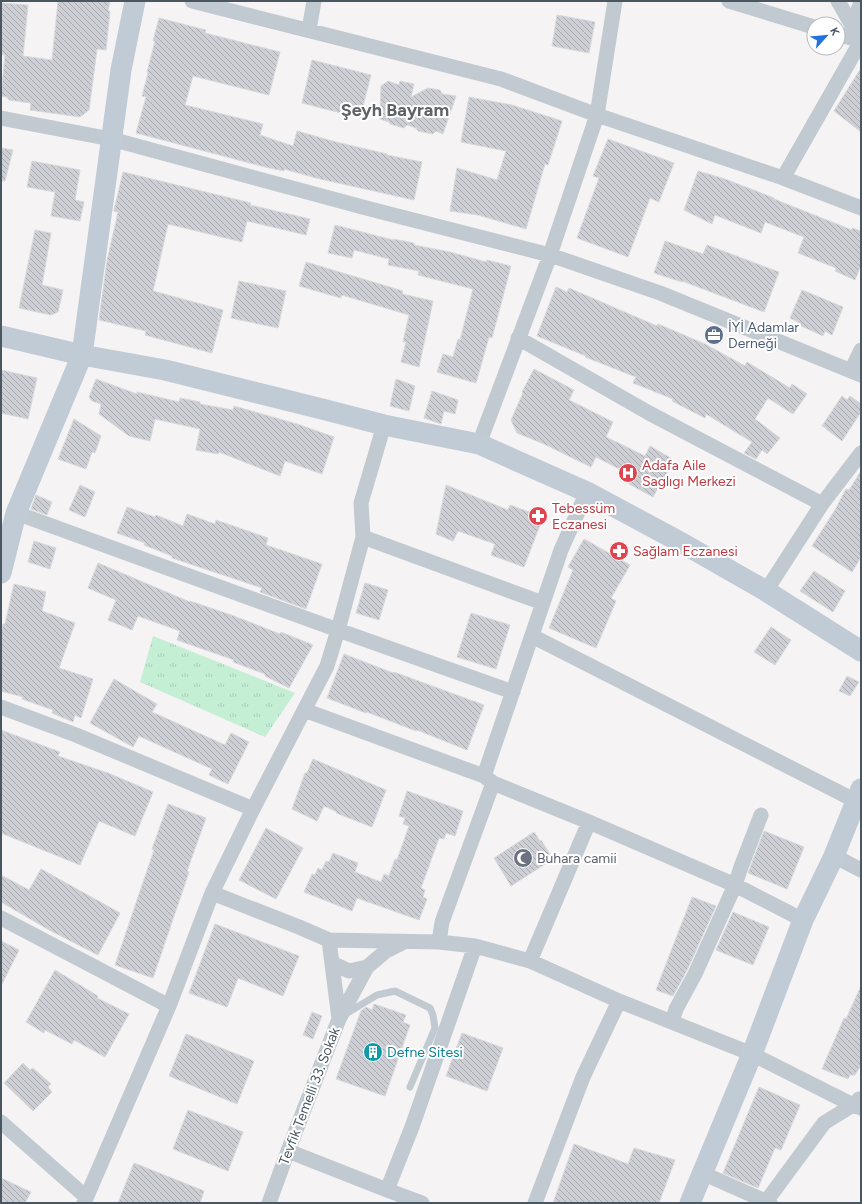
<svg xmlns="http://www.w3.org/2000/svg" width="862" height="1204" font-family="Figtree,sans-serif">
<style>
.park{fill:url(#park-tufts)}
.building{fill:url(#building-back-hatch);stroke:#d7d9dd}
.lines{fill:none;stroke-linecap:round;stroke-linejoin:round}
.service{stroke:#c1cad1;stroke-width:7}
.minor{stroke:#c1cad1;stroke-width:15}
.secondary{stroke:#c1cbd5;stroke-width:21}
.labels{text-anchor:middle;stroke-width:4;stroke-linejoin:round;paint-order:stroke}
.service-label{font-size:14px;fill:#4e5e75;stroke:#fff;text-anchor:start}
.health-label{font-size:14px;fill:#be3a42;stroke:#fff;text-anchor:start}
.worship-label{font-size:14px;fill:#5b616d;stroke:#fff;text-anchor:start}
.culture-label{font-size:14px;fill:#0d838f;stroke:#fff;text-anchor:start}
.street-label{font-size:14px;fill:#4a5660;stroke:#fff}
.district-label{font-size:18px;font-weight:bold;fill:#5f6367;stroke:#fff}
</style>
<defs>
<pattern id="park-tufts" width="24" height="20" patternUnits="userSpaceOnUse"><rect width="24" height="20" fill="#c4efd5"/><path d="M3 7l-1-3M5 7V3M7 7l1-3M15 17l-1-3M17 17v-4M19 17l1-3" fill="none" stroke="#aacfb9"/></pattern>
<pattern id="building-back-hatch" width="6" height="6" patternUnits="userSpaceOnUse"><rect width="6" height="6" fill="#cdcfd5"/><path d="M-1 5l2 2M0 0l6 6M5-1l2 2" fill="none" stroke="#a8abb0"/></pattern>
</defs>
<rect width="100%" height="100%" fill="#f5f3f3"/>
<path class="park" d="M153,636L295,693L265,737L140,682Z"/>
<path class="building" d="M58,1H110L108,11H110L106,50L97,49L89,110L80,117L30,110L31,103L9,100L7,97L1,96L5,55L1,54V3L28,5L23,56L52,60Z
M557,15L595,22L589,53L552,46Z
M159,18L206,30L205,33L280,52L269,95L193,76L185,105L263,124L260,135L293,146L297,131L336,142L387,154V155L422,162L414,200L316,178L284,169V171L265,167L136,133L146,97L142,96L148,73L147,72L155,41H153Z
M312,60L371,75L360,118L302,103Z
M861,68V132L834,111Z
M388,81L399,85L400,81L414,84L411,97L428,88L440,90L442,94L456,96L443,134L436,131L433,134L418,131L416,128L407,125L404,128L390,124L389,122L380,119L381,86Z
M469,97L512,105L562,121L548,165L545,164L526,229L478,215L450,211L457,168L497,180L506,151L461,142Z
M608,139L674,163L659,202L650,198L628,257L577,238L599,178L593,176Z
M1,148L13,150L5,181H1Z
M32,161L80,170L75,200L84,202L80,221L51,216L55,192L27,187Z
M698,171L725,179L774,198V199L852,230V228L861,231V265L855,280L835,271L836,268L798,253L804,237L765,222L761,233L715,215L712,224L684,210Z
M123,172L251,203L250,205L310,219L306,235L247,221L242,242L168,224L153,291L223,310L212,353L145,335L146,331L99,320L107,261L118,212L114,211V210Z
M335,225L393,240V239L414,243V245L450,252L486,262L487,260L511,266L492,338L489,337L476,383L437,372L443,354L453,357L458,339L460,340L473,289L418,275L419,271L388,265L389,259L354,250L352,258L328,253Z
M35,230L51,233L42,285L63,290L58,312L51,315L19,308Z
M665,241L703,254L707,245L779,272L764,312L682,281V282L654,273Z
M306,262L403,291L402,294L433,301L419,367L401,362L406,342H403L409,315L342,295L341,298L299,286Z
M239,281L286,291L278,328L231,318Z
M556,287L567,292L569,288L657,326L658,324L705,344L745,366L747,362L790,388L792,384L807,394L793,414L768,398L755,419L780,438L767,454L762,450L756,459L744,453L752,442L706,414L705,418L672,401L673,399L633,383L636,377L585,357L586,356L537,336Z
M802,290L843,307L832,335L825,331L823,336L797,324L798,322L790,318Z
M534,369L574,390L569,400L613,422L606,437L645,456L650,446L674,460L653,497L629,484L633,476L596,457L591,467L544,444L517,433L511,420L523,393L522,392Z
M1,370L37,378L28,419L1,413Z
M96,379L137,394V392L179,402L180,398L200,402V404L233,410L234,406L297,424L334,437L322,474L285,461L280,476L219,452L218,454L196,450L200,429L155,419L150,441L129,436L99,414L101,404L92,401L89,397Z
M396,379L415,386L409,411L390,406Z
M432,391L458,400L455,414L444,411L441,424L424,418Z
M842,396L847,400L850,396L861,404V412L842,441L826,429V428L822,426Z
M74,419L101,436L95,453L92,452L86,469L58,459Z
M861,471V557L852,572L812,546L835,510L846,489L849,490Z
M80,485L95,492L85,517L69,510Z
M446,485L508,510L510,505L543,517L524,567L491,555L495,544L458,531L453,541L436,534Z
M36,495L52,502L47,515L31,509Z
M127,507L155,517L156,515L183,526L187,514L215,524L216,520L268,538L266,545L322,564L306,609L260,592L262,588L172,558V556L144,545L145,543L117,533Z
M584,539L630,565L611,598L616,601L596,648L549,628L573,570L568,567Z
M34,541L56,548L50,569L28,562Z
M98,563L190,602V601L234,616L280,634L281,632L313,645L289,688L265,676V674L233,662L234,660L177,640L180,631L138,616L132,630L108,620L116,600L88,588Z
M814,571L845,591L833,612L800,591Z
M365,583L388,590L379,620L356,613Z
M14,584L46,592L42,611L75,623L59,668L93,679L81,718L75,715L73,722L52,713L53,710L22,699L23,697L1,691V632L3,624H5Z
M471,613L510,625L496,669L457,657Z
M771,627L791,640L775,665L754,652Z
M344,654L393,673L394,672L484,705L467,750L417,730L416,731L367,712L366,713L327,698Z
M847,676L859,682L850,696L839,691Z
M114,679L157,704L152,712L225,745L231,733L249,742L228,784L209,775L212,769L139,736L133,747L90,723Z
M1,730L60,752L58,756L108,773L153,792L135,836L99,821L80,865L1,833Z
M313,759L386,790L372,827L336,813L337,812L324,806L317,821L292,809L305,773H307Z
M407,791L463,811L455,836L446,833L444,839L439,838L421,888L425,890L423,897L427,899L419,920L357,898L352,911L304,892L312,874L315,875L318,868L322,870L326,861L329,862L333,853L358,863L355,872L381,882L384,874L389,876L395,859L397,860L409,826L403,824L405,818L399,816Z
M168,804L206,818L187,871L189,872L153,978L115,965L154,850L152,849Z
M266,828L303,848L276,899L239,880Z
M764,831L804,847L787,889L748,873Z
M534,832L540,841L541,840L553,859L511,886L494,858Z
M41,869L120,913L98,955L51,931L1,902V875L29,890Z
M692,897L716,906L687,970L673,996L656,990Z
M733,912L769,927L753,965L716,950Z
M215,924L299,956L283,996L238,978L227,1007L189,993Z
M1,941L19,950L1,986Z
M55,970L98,996L97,998L129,1014L105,1057L74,1040L72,1044L45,1030L44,1033L26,1022Z
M861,986V1065L855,1075H850L848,1079L822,1069L844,1018L846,1019Z
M374,1004L406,1015L403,1022L410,1025L385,1096L336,1079L361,1011L366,1007L372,1010Z
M312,1012L322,1016L313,1039L303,1035Z
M462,1033L503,1048L487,1091L446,1076Z
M186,1034L254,1061L237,1104L169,1076Z
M23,1063L30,1070L33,1068L51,1084L48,1087L52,1092L33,1111L4,1083Z
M759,1087L800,1105L781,1150L775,1148L758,1188L723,1173Z
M188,1110L243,1132L228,1171L173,1149Z
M574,1144L628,1164L634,1148L675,1160L659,1203H553Z
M134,1163L204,1191L200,1203H118Z
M1,1178L31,1192L25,1203H1Z"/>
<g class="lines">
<path class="service" d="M344,1015L377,995L395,991L430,1008L433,1015L435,1028L410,1087"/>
<path class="minor" d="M192,1L501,79L597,115L783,178L861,208
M729,1L814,27
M838,1L861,41
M852,24L861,3
M309,30L314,1
M838,34L861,41
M1,118L111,139L370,209L550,255L660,293L861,375
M783,178L861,41
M518,338L649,413L822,504
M851,371L861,350
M479,444L550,255L597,115L615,1
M16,513L338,630L513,692
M363,537L543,603
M766,591L822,504L861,453
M532,636L856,801
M1,707L76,735L253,809
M304,710L484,776L493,783L589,822L735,885L803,920
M484,776L561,550L587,492
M834,856L861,870
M212,893L299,927L329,940L439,942L475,946L530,961L619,1001L752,1054L853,1105L861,1108
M1,918L169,1006
M439,942L442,922L493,783
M530,961L589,822
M332,963L349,971L367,967
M339,1019L367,967L386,951L402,943
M672,1022L676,1009L695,974L735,885L741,867L761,815
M1,1122L86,1197
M288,1151L387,1190
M702,1173L770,1203
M84,1203L169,1006L212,893L253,809L327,666L338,630L363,537L361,503L384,425
M269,1203L288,1151L339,1019L329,940
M422,1203L387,1190L412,1127L475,946
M535,1203L583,1077L619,1001
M765,1203L824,1123L853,1105L859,1099"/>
<path class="secondary" d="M1,336L82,355L165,370L322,409L384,425L479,444L587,492L682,543L766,591L861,651
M1,573L16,513L82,355L121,70L135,1
M690,1203L752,1054L803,920L834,856L861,789"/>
</g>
<defs>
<g id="office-disc" transform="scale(1)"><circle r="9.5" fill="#5c6f8a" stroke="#fff"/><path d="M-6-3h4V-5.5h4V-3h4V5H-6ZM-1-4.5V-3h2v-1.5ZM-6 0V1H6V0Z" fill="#fff"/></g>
<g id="hospital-disc" transform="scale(1)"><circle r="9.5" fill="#e0444e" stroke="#fff"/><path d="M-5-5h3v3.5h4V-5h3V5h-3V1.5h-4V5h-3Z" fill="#fff"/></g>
<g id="pharmacy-disc" transform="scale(1)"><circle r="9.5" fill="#e0444e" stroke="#fff"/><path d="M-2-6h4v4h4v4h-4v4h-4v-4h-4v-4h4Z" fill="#fff"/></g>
<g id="mosque-disc" transform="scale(1)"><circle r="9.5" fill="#6b7280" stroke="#fff"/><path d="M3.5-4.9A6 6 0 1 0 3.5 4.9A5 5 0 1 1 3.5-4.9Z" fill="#fff"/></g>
<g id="building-disc" transform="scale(1)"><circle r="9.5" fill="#0f9aa8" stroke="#fff"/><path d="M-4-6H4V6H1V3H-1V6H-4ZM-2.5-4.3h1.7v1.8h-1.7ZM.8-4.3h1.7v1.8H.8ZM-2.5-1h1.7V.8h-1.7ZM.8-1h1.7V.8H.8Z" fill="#fff"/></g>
</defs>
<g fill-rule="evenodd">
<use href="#office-disc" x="714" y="335"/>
<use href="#hospital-disc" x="628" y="473"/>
<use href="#pharmacy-disc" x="538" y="516"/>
<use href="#pharmacy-disc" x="619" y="551"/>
<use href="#mosque-disc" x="523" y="858"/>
<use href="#building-disc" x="373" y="1052"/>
</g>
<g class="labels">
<g class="service-label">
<text x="728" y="332">İYİ Adamlar<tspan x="728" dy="16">Derneği</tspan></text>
</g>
<g class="health-label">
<text x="642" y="470">Adafa Aile<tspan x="642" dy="16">Saglıgı Merkezi</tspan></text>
<text x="552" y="513">Tebessüm<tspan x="552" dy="16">Eczanesi</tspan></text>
<text x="633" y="556">Sağlam Eczanesi</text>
</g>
<g class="worship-label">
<text x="537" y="863">Buhara camii</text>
</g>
<g class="culture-label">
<text x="387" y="1057">Defne Sitesi</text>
</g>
<g class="street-label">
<text transform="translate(309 1096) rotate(-69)" y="5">Tevfik Temelli 33. Sokak</text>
</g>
<g class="district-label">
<text x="395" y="116">Şeyh Bayram</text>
</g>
</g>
<rect width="862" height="1204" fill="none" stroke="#4a5660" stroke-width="4"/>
<g transform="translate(826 36) rotate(63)"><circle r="19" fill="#ffffff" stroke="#b7bbbf"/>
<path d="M0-3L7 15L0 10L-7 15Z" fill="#2073e1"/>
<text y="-6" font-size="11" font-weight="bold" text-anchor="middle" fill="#4a5660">K</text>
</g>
</svg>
